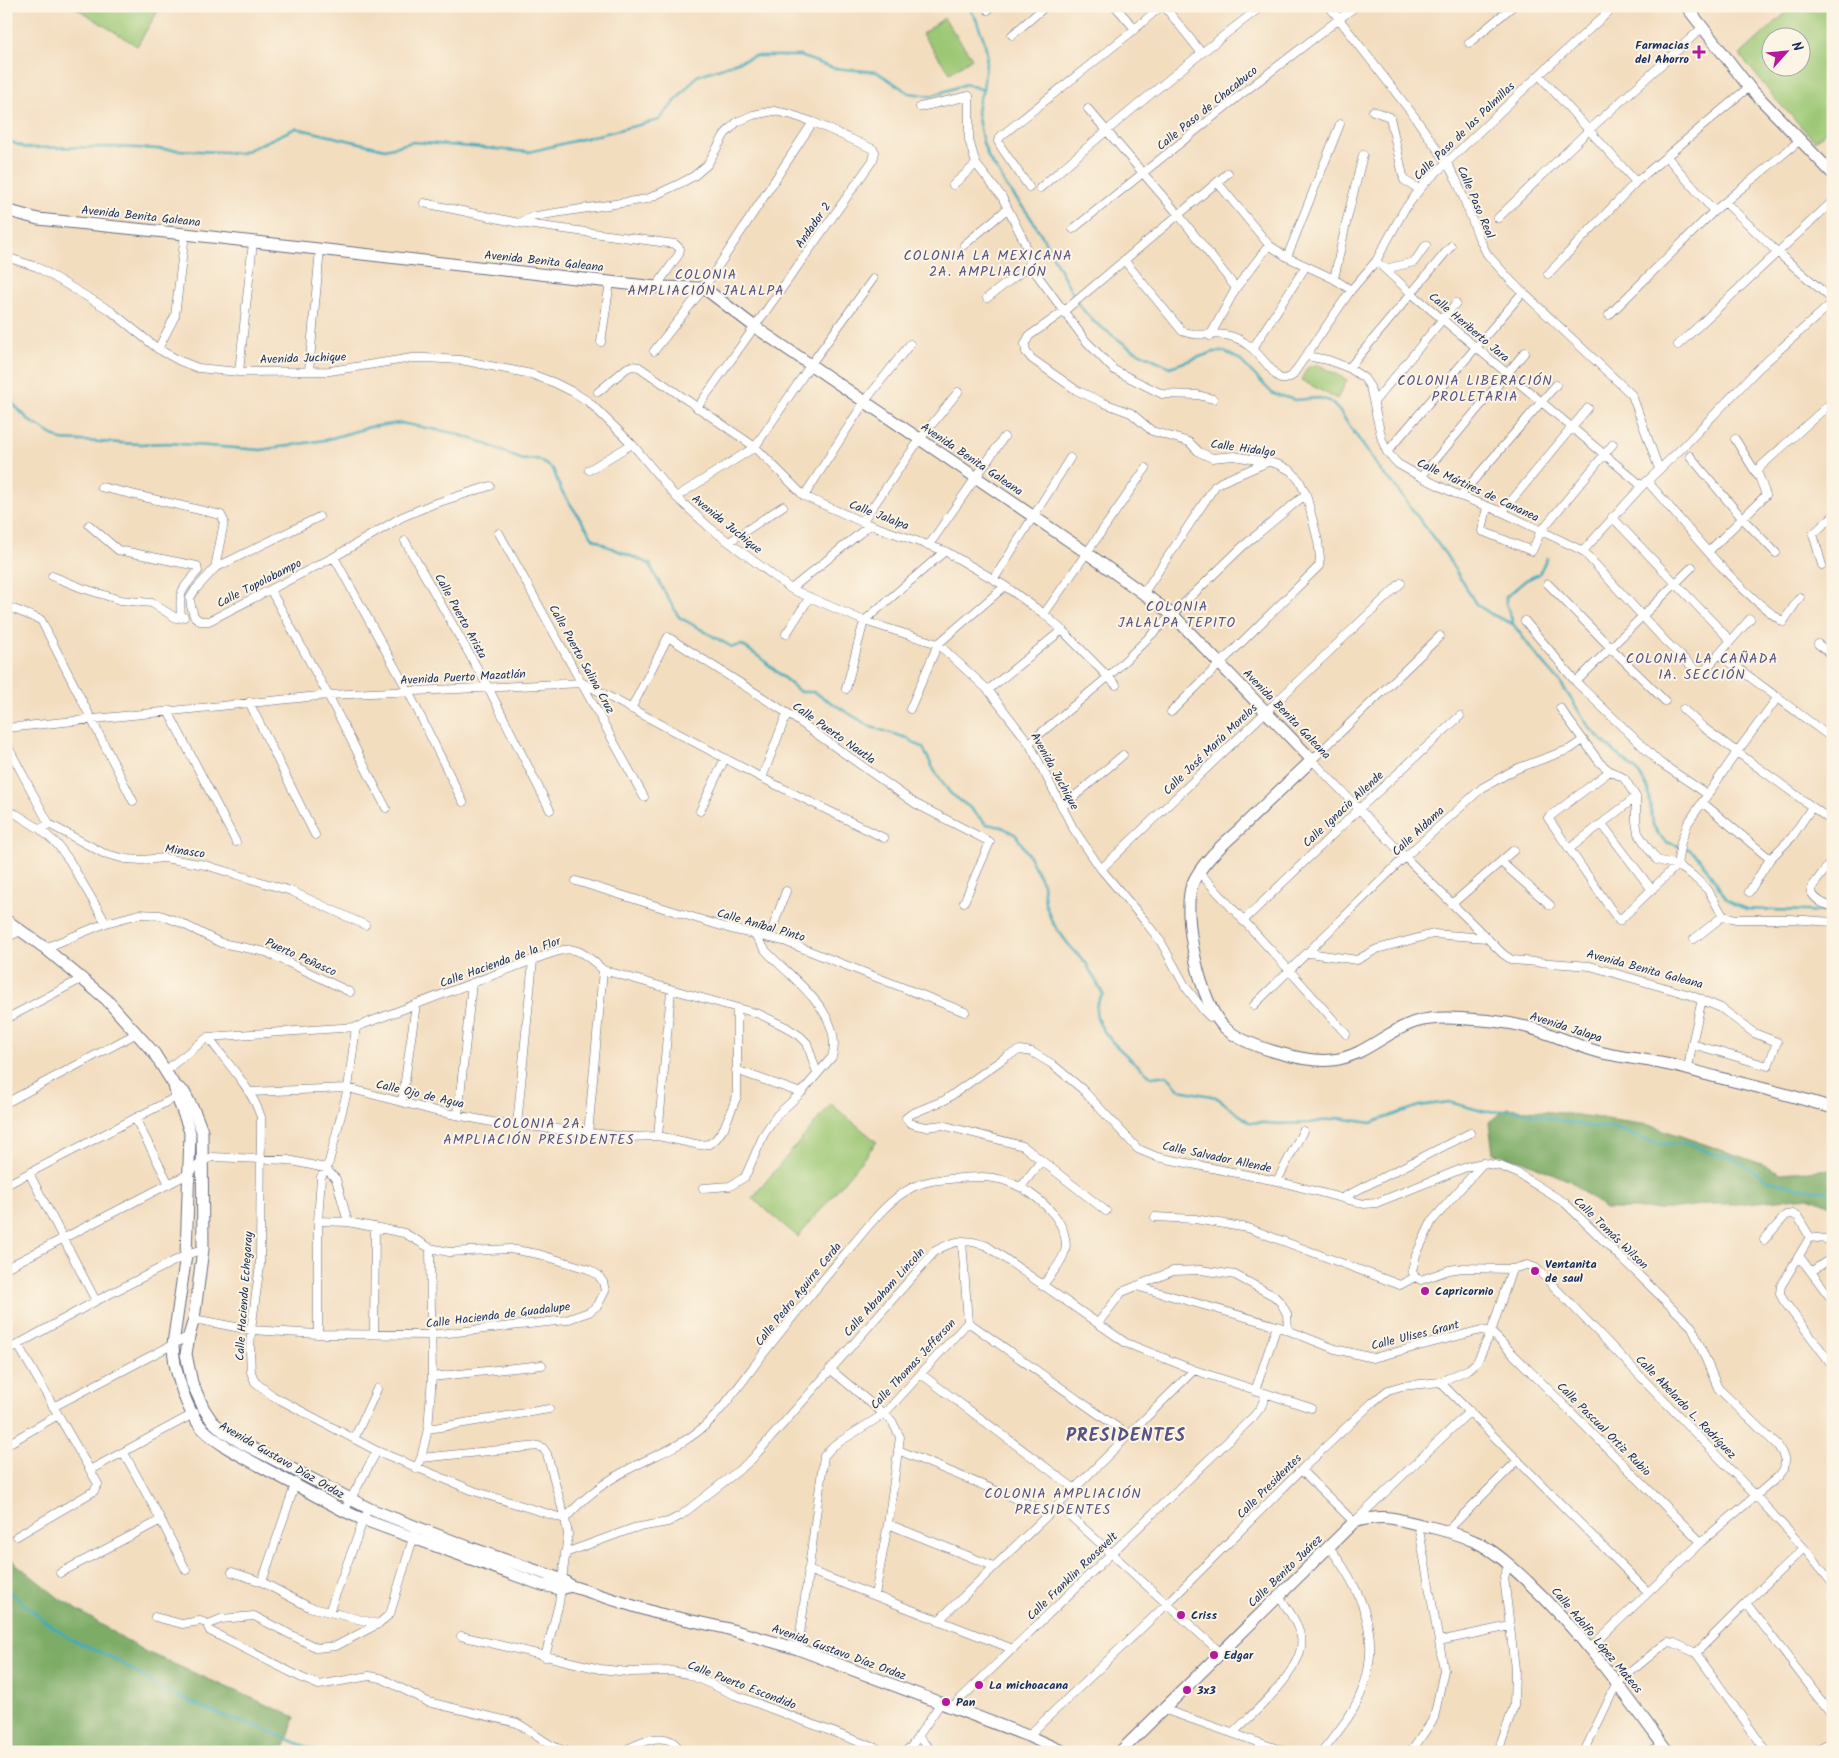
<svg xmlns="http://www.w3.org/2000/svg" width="1839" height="1758" font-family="Kalam,sans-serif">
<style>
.green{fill:#9cc774;stroke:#5c7b69;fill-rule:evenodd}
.forest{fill:#7dac66;stroke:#4c6e62}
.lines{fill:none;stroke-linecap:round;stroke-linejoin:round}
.stream{stroke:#3dabbb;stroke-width:2.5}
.street-casing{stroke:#676c80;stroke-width:9}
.secondary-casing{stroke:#676c80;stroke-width:13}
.street{stroke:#fff;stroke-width:8}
.secondary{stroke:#fff;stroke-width:11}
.poi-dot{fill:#b5179e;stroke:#fcf5e5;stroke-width:2}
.labels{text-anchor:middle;stroke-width:4;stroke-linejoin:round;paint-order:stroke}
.poi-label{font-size:12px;font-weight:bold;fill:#1b2f5e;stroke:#fcf5e5;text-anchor:start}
.street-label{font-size:12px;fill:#1b2f5e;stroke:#fcf5e5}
.neighbourhood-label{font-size:14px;letter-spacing:1px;fill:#565385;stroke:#fcf5e5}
.district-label{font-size:18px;font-weight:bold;letter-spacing:1px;fill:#565385;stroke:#fcf5e5}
</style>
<rect width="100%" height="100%" fill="#fcf5e5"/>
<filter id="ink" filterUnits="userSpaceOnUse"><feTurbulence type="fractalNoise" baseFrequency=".02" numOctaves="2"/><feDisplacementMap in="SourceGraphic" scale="10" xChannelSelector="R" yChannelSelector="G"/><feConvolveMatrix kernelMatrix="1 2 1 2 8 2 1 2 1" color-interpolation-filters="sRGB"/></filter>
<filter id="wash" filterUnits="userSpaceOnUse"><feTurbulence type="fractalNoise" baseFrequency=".0096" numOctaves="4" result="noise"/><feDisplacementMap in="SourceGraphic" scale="20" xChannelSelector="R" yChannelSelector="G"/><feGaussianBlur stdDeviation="1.12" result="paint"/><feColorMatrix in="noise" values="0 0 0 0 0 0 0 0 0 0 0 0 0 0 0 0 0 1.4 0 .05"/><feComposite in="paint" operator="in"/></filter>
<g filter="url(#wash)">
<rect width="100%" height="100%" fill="#f3ddbf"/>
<path class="green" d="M73,6H161L137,46Z
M1793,6H1833V125L1815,141L1777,101L1740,55ZM1772,38H1802V68H1772Z
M944,18L972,58L950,73L922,34Z
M1317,364L1347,380L1337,399L1301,380L1307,368Z
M831,1104L877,1142L798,1237L752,1198Z"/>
<path class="forest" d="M1507,1108L1571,1114L1649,1125L1762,1164L1781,1173L1833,1169V1207L1809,1197L1737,1204H1709L1670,1209H1605L1570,1181L1523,1161L1493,1153L1489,1122Z
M6,1554L9,1558L60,1599L144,1651L295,1717L283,1752H15L6,1746Z"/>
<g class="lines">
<path class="stream" d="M968,6L976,19L984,40L987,54L983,90L979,100L977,113L983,143L989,159L999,173L1006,186L1029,215L1041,234L1079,305L1093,321L1130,348L1170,367L1214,352H1225L1239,359L1273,394L1296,400L1319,398L1330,401L1340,412L1383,474L1392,482L1446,555L1476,604L1491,614L1513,624L1533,651L1560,682L1589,727L1610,748L1638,772L1648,789L1653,825L1659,835L1666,842L1689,849L1701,860L1726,898L1734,904L1747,909L1833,912
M6,140L26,148L116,147L241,153L296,128L385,149L413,142L529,152L659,120L697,76L755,56H800L833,68L877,72L909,93L931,96L966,84L983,90
M6,397L30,421L61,440L140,444L168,443L261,450L325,440L370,427L400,423L454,433L484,443L522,460L538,459L553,469L561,490L593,538L609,547L650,564L656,577L679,617L732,647L742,645L762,659L800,692H814L871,727L907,738L923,748L934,770L950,793L969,807L986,824L1002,827L1016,835L1028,854L1043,884L1045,903L1052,922L1069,945L1086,963L1103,994C1101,997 1098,1001 1097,1004C1089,1030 1135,1062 1152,1077L1167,1075L1180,1090L1216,1097L1249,1122L1281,1124L1310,1123L1339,1118L1371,1123L1419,1106L1449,1102L1486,1112L1512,1110L1586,1126L1614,1128L1657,1144L1688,1143L1710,1153L1731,1157L1768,1180L1796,1187L1833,1193
M1513,623L1506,603V597L1526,580L1539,574L1547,558
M6,1589L47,1623L70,1639L115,1659L165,1691L218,1714L266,1730L319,1752"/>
</g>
</g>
<g filter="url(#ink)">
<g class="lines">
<g class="street-casing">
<path id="street" d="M1115,6L1135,29
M1164,6L1201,52
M1329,6L1414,116L1447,163L1457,181L1479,238L1487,254L1512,282L1632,395L1659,469
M988,10L992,6
M1012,35L1046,6
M1469,43L1513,6
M1539,75L1636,182
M920,107L969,96V140L976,164L1002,197L1025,243L1030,265L1085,340L1114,370L1162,394L1198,395L1213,399
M1088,109L1178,214L1236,288
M1373,111L1390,117L1404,180L1419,189
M1667,157L1714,211
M1217,182L1269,245L1287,257L1334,279L1351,290
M953,185L976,164
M1029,187L1001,147L998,141L1001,136L1135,29L1161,6
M1040,188C1112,125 1186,64 1262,6
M1725,202L1777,252L1833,300
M424,203L519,223L675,244L680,249L679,254L656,287
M1498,218L1589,130L1702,28
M519,223L532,217L542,215L647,199L681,183L694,176L707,165L725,134L737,122L753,115L774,111L789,114L813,122L873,149L875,152L873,160L697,408
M1073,229L1239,96L1356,6
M964,245L1007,209
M6,257L37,267L111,311L158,349L180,361L198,368L239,372L330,371L412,358H425L461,360L531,374L555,383L573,392L589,402L632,444L676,497L709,527L791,589L864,621L938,644L988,690L1029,743L1073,828L1101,869L1144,920L1161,942L1185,986L1204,1011L1210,1017L1216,1018
M1287,257L1340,124
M1124,260L1182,331C1201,338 1208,332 1225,335C1248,338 1262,359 1276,375L1281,379H1286L1292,376L1351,290L1376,261L1404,210L1424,184L1539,75L1615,6
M1376,261L1411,293L1642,486
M1385,269L1414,262L1426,245
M1548,274L1636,182L1749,87
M1334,279L1347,219L1363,155
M987,298L1030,265
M1609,315L1714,211L1799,141
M1210,336L1236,288L1269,245
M601,342L610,282
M1678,345L1833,201
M1253,348L1306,266
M158,349L175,316L185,234
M654,351L704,288L813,122
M1306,356L1328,360L1349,368L1364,378L1370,387L1382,440L1387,452L1398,464L1421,477L1460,496L1502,512L1583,551L1666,642L1699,673L1704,671L1750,619
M1349,368L1451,246
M309,371L320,249
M239,372L253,242
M598,392L627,368L632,366L639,367L755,447L804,496L862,522L945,551L1005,586L1044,614L1062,630L1116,685
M1374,402L1456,303
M1735,439L1758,476
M1387,452L1523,292
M1690,456L1742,518L1776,553
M589,470L632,444
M1421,477L1525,352
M1647,481C1688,527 1732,587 1783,622L1800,597
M101,487L221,515L224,521L223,527L215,568
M804,496L865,401L910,344
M1460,496L1556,385
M676,497L755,447L811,364L873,279
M1487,507L1482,531L1532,551L1541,531L1613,444
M1502,512L1588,408
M319,517L215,568L195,590L190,598L191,606L194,616L200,621H209L334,557L402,517L433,504L490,486
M1612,517L1730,640
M862,522L920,439L958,392
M89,525L118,550L197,566L198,571C180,592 179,590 181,618
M499,533L644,797
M405,541L488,687L550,810
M729,542L783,506
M929,545L1004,437
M1583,551L1642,486L1682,448L1758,369L1833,302
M1709,551L1766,495L1757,471L1759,468L1833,401
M334,557L408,691L463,802
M1822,565L1813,534L1833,516
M52,576L82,588L120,600L152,603L176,618L184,617
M994,579L1070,458
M1548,584L1610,647L1665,701
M791,589L870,525
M271,591L328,695L386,808
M1143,594L1215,486L1221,482L1268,462
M6,606L41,620L133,801
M1044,614L1146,468
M1525,621L1576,682L1659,762L1707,794
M786,634L810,597
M1440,636L1312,760L1405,857L1503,954L1512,960L1590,966L1690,995L1721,1008L1754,1033L1777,1042L1768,1066L1692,1044
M1818,644L1833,656
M1719,654L1833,739
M1576,682L1692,567
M846,689L864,621L945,551
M988,690L1062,630
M249,702L315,835
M1560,708L1600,763L1610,771L1624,778L1636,797V821L1638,833L1648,848L1657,860L1677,865L1692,875L1708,890L1723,916L1736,919H1790L1833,922
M631,709L668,637L787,713L916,804L990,842L964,902
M910,709L938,644L1005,586
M1683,709L1704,728L1833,822
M168,711L236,842
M1171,712L1319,566L1320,558L1318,541L1306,494L1299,480L1291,471L1280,465L1269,462L1234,456L1212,458L1199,452L1189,442L1152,431L1131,413L1104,403L1076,390L1032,359L1026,352L1025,344L1029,336L1063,312L1228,173
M6,728L328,695L583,683L762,778L884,838
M6,743L49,824
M1029,743L1108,677L1242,547L1306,494
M1610,771L1548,818L1619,921L1677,865L1681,842L1688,823L1737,752L1778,697
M762,778L787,713
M1702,802L1770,859
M1062,807L1123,755
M6,811L16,814L40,829L49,824L103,853L125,859L142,860L164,858L205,865L291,891L365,925
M700,811L725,758
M1602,824L1652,890
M40,829L57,844L69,860L106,923
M1569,849L1636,797
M1833,859L1812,887L1811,892C1816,900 1823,905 1833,906
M1501,862L1550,905
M1101,869L1401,583
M1199,872L1290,971L1346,1034
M576,881L731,929L784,941L965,1012
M1749,892L1770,859L1792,837L1812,807
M1452,904L1514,850
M1243,921L1359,809L1460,716
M6,938L21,931
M769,938L786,891
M1694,939L1723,916
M45,948L106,923L139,914L160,915L179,922L221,943L266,952L350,992
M1309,953L1357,960L1377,949L1433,934L1487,938
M1254,1005L1405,857L1482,788L1516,769L1570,749L1583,740
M6,1019L83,978
M208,1037C226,1062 251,1087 261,1117L260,1265L251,1330L250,1350L251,1372L255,1382L273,1396L377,1451L474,1491L565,1519
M166,1070L208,1037L356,1027L533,960C568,947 574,942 603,970L759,1014L786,1027L800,1036L807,1043L817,1073
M736,1070L801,1093
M1688,1070L1692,1044L1702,999
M249,1092L348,1088L431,1110L492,1122L628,1137L658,1136L700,1145L709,1144L716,1139L724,1128L737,1096V1008
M402,1102L416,1004
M6,1103L137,1033
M458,1115L472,983
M135,1118L169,1184
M517,1125L533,960
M588,1134L603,970
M658,1136L671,991
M1483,1163L1432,1221L1416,1255L1412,1271L1415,1277L1421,1280L1449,1270L1463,1268L1512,1269L1527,1265L1536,1268L1755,1495L1804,1548L1833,1584
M29,1173L96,1301
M1277,1181L1303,1131
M6,1185L180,1095
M1021,1187L1041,1161
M703,1188L730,1186L745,1177L764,1134L777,1115L801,1093L832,1057C845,1014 791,978 766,951C762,946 758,940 755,935
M1342,1198L1470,1133
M1106,1211L1023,1146L942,1125L926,1127L916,1125L910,1123L906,1118L911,1114L945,1100L1007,1056L1020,1050L1032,1052L1052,1064L1082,1089L1138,1149L1157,1157L1277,1181L1364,1204L1376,1203L1469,1166L1483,1163L1500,1166L1517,1173L1565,1203L1692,1327L1718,1388L1778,1446L1782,1453L1785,1460L1784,1469L1779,1476L1701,1542L1589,1649
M1155,1217L1195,1219L1248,1228L1400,1285L1415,1277
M1810,1237L1781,1286L1780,1293L1783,1300L1833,1366
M1810,1237L1833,1240
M1764,1240L1786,1215L1793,1214L1798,1217L1810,1237
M962,1241L968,1322
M1799,1256L1833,1301
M6,1268L188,1174L203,1161L212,1157L288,1160L325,1168L336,1179L348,1222
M1812,1271L1833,1257
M1136,1286L1277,1326L1335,1349L1373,1358L1481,1330L1491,1332L1701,1542
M194,1319L251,1330L318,1334L430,1335L566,1320L589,1312L598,1305L605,1291L603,1282L598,1275L588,1269L538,1254L510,1249L449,1252L430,1248L404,1233L348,1222L318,1221
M968,1322L1128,1435
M1098,1323L1122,1292L1173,1271L1201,1270L1235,1275L1274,1296L1281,1303L1287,1314L1288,1329
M318,1334V1221L321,1177L329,1162L348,1088L356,1027
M374,1334L375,1227
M6,1351L96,1301L186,1255L203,1249
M830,1369L892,1421L900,1437L888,1524L875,1595
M921,1374L1075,1489
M432,1377L542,1365
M1440,1382L1648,1592
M1255,1391L1277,1326
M53,1407L189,1336
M428,1429L549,1409
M354,1439L377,1389
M6,1445L58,1415
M898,1450L1050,1513
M124,1453L161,1520L186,1570
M421,1458L428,1429L432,1377L430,1248
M416,1469L421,1458L538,1446L543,1448L547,1454L565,1519L568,1534L559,1603L545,1657
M90,1470L195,1413
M1301,1470L1354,1522L1470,1411
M1058,1505L1221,1653
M344,1511L377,1451
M565,1519C583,1498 603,1483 627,1470C658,1453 685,1446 711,1420C732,1398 748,1373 767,1349C794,1315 821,1282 849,1249C868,1227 887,1200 913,1187C925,1181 938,1180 950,1179C960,1178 970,1177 980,1177C1009,1176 1037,1194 1055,1216C1062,1225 1068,1240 1065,1251C1061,1264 1050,1276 1042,1286
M888,1524L993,1566
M1447,1531L1518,1460
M17,1536L94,1491L98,1484L18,1345
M565,1553L634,1528L668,1522L680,1516L743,1467L752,1459L935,1251C955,1240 966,1238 987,1246L1126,1343L1194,1370L1311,1408
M808,1570L1013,1649
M232,1572L262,1582L309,1607L378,1624
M60,1573L161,1520
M262,1582L296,1482
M1746,1603L1833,1716
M329,1612L365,1516
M155,1617L182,1624L200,1621L209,1624L221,1619L254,1616L317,1648L336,1646L378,1624L390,1614L414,1535
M938,1621L1058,1505L1194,1370
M209,1624L208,1627L210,1631L302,1678L319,1685L369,1676L381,1678L428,1702L517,1723C535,1733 551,1750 572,1752
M461,1636L600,1669L629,1672L671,1671L688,1674L735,1695L886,1752
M1439,1641L1510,1626
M798,1649L824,1456L833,1446L884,1414L968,1322
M1696,1653L1746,1603L1804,1548
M951,1708L1254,1416L1261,1407L1266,1394
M1163,1709L1286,1752
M1233,1733C1253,1713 1307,1668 1301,1637C1298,1623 1287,1608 1279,1596
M1028,1736L1167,1604L1301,1470L1373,1402L1388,1390L1402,1386L1440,1382L1469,1369L1477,1362L1491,1332L1512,1269
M918,1737L933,1752
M621,1752C635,1746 655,1733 671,1741C675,1743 679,1748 683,1752
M904,1752L911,1747L940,1704
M1322,1752C1333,1738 1345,1724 1354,1708C1386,1650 1367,1596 1329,1547
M1411,1752L1434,1718L1444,1670L1418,1524
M1498,1752L1514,1706L1515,1669L1504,1577L1509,1564
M1584,1752L1617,1683L1662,1646L1668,1642L1674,1643L1696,1653L1767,1752
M1650,1752L1663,1745
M1814,1752L1833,1742"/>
</g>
<g class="secondary-casing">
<path id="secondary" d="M1686,6L1749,87L1833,174
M6,210L38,219L185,234L610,282L656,287L704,288L755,327L1087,553L1173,615L1312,760C1289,782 1265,804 1242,827C1225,843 1201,862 1192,885C1181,915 1201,1005 1224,1027C1243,1046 1305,1063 1332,1060C1364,1057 1386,1031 1415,1022C1439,1015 1467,1019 1492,1021C1514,1023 1537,1029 1557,1037C1574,1043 1590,1051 1608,1054C1625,1058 1643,1059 1660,1063C1679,1066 1697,1072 1716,1077C1755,1086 1794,1096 1833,1108
M6,920L45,948L106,999L154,1053L174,1085L184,1092L195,1113L202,1131L203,1249L194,1319L189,1336L186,1354L192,1383L204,1409L212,1421L223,1431L242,1443L370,1509L471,1548L563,1580L571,1586L627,1604L656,1613L725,1628L798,1649L1028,1736L1064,1752
M174,1085C177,1102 186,1116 190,1133L186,1255L173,1344C173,1367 186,1412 203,1429C219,1445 240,1455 260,1466C288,1481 316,1496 344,1511L362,1519L542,1585L561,1589L571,1586
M1120,1752L1354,1522C1383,1514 1394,1518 1421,1525C1440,1529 1459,1534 1476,1542C1495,1551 1512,1567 1527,1581C1581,1632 1624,1692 1668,1752"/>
</g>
<use href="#street" class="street"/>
<use href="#secondary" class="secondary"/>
</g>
</g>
<g class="poi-dot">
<path d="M1696.5 44.5h5v5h5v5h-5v5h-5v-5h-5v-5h5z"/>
<circle cx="1535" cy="1271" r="5"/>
<circle cx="1425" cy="1291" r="5"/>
<circle cx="1181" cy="1615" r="5"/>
<circle cx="1214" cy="1655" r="5"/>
<circle cx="979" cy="1685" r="5"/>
<circle cx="1187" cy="1690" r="5"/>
<circle cx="946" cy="1702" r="5"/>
</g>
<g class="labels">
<g class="poi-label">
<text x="1689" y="49" text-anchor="end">Farmacias<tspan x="1689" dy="14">del Ahorro</tspan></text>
<text x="1545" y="1268">Ventanita<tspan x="1545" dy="14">de saul</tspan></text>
<text x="1435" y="1295">Capricornio</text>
<text x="1191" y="1619">Criss</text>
<text x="1224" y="1659">Edgar</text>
<text x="989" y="1689">La michoacana</text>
<text x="1197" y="1694">3x3</text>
<text x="956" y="1706">Pan</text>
</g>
<g class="street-label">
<text transform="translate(1207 108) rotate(-39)" y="4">Calle Paso de Chacabuco</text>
<text transform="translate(1464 131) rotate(-44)" y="4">Calle Paso de las Palmillas</text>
<text transform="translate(1476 202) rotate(67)" y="4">Calle Paso Real</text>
<text transform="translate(141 216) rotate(6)" y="4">Avenida Benita Galeana</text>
<text transform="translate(813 225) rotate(-55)" y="4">Andador 2</text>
<text transform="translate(544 261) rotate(6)" y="4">Avenida Benita Galeana</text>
<text transform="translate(1469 327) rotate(40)" y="4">Calle Heriberto Jara</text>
<text transform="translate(303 358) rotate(-2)" y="4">Avenida Juchique</text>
<text transform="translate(1243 448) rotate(8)" y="4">Calle Hidalgo</text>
<text transform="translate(972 459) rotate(34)" y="4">Avenida Benita Galeana</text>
<text transform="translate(1478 490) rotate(25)" y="4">Calle Mártires de Cananea</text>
<text transform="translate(879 515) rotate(21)" y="4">Calle Jalalpa</text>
<text transform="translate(727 524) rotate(39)" y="4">Avenida Juchique</text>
<text transform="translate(259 583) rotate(-27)" y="4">Calle Topolobampo</text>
<text transform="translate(461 616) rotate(61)" y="4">Calle Puerto Arista</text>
<text transform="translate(582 659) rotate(61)" y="4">Calle Puerto Salina Cruz</text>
<text transform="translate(463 677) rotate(-3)" y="4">Avenida Puerto Mazatlán</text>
<text transform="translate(1287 714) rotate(46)" y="4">Avenida Benita Galeana</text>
<text transform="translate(834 733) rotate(35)" y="4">Calle Puerto Nautla</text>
<text transform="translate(1210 749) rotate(-44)" y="4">Calle José María Morelos</text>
<text transform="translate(1055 771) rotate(61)" y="4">Avenida Juchique</text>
<text transform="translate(1343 809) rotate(-43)" y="4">Calle Ignacio Allende</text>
<text transform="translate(1418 831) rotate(-43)" y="4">Calle Aldama</text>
<text transform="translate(185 851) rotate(8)" y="4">Minasco</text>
<text transform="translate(761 925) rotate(16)" y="4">Calle Aníbal Pinto</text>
<text transform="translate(301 957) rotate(24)" y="4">Puerto Peñasco</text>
<text transform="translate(500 962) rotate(-20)" y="4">Calle Hacienda de la Flor</text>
<text transform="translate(1645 969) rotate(15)" y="4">Avenida Benita Galeana</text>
<text transform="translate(1566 1027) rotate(18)" y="4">Avenida Jalapa</text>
<text transform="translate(420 1094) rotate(13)" y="4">Calle Ojo de Agua</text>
<text transform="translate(1217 1157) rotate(12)" y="4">Calle Salvador Allende</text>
<text transform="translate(1611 1233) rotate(44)" y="4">Calle Tomás Wilson</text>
<text transform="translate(884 1292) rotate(-48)" y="4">Calle Abraham Lincoln</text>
<text transform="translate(798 1294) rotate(-51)" y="4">Calle Pedro Aguirre Cerda</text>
<text transform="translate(244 1296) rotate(-86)" y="4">Calle Hacienda Echegaray</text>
<text transform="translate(498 1315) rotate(-7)" y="4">Calle Hacienda de Guadalupe</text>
<text transform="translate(1415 1335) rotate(-14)" y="4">Calle Ulises Grant</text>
<text transform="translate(913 1364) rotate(-47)" y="4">Calle Thomas Jefferson</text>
<text transform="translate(1686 1407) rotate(46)" y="4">Calle Abelardo L. Rodríguez</text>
<text transform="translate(1604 1429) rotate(45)" y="4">Calle Pascual Ortiz Rubio</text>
<text transform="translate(282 1460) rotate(30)" y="4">Avenida Gustavo Díaz Ordaz</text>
<text transform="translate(1269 1486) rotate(-45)" y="4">Calle Presidentes</text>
<text transform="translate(1285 1571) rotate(-44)" y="4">Calle Benito Juárez</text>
<text transform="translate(1072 1576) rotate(-44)" y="4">Calle Franklin Roosevelt</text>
<text transform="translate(1597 1640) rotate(50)" y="4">Calle Adolfo López Mateos</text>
<text transform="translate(839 1652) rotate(20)" y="4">Avenida Gustavo Díaz Ordaz</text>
<text transform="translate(742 1685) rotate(21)" y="4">Calle Puerto Escondido</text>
</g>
<g class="neighbourhood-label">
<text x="988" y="260">COLONIA LA MEXICANA<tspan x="988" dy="16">2A. AMPLIACIÓN</tspan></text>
<text x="706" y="279">COLONIA<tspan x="706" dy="16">AMPLIACIÓN JALALPA</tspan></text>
<text x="1475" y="385">COLONIA LIBERACIÓN<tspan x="1475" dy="16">PROLETARIA</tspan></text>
<text x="1177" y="611">COLONIA<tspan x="1177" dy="16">JALALPA TEPITO</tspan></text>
<text x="1702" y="663">COLONIA LA CAÑADA<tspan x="1702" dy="16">1A. SECCIÓN</tspan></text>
<text x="539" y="1128">COLONIA 2A.<tspan x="539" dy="16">AMPLIACIÓN PRESIDENTES</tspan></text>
<text x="1063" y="1498">COLONIA AMPLIACIÓN<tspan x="1063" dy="16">PRESIDENTES</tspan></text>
</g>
<g class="district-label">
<text x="1126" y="1441">PRESIDENTES</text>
</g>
</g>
<rect width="1839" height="1758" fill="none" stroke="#fcf5e5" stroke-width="25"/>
<g transform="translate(1786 52) rotate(63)"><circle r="24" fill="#fcf5e5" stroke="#a2a6af"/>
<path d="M0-4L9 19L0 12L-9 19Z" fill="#b5179e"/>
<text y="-8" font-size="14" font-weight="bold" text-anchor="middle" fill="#1b2f5e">N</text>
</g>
</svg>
